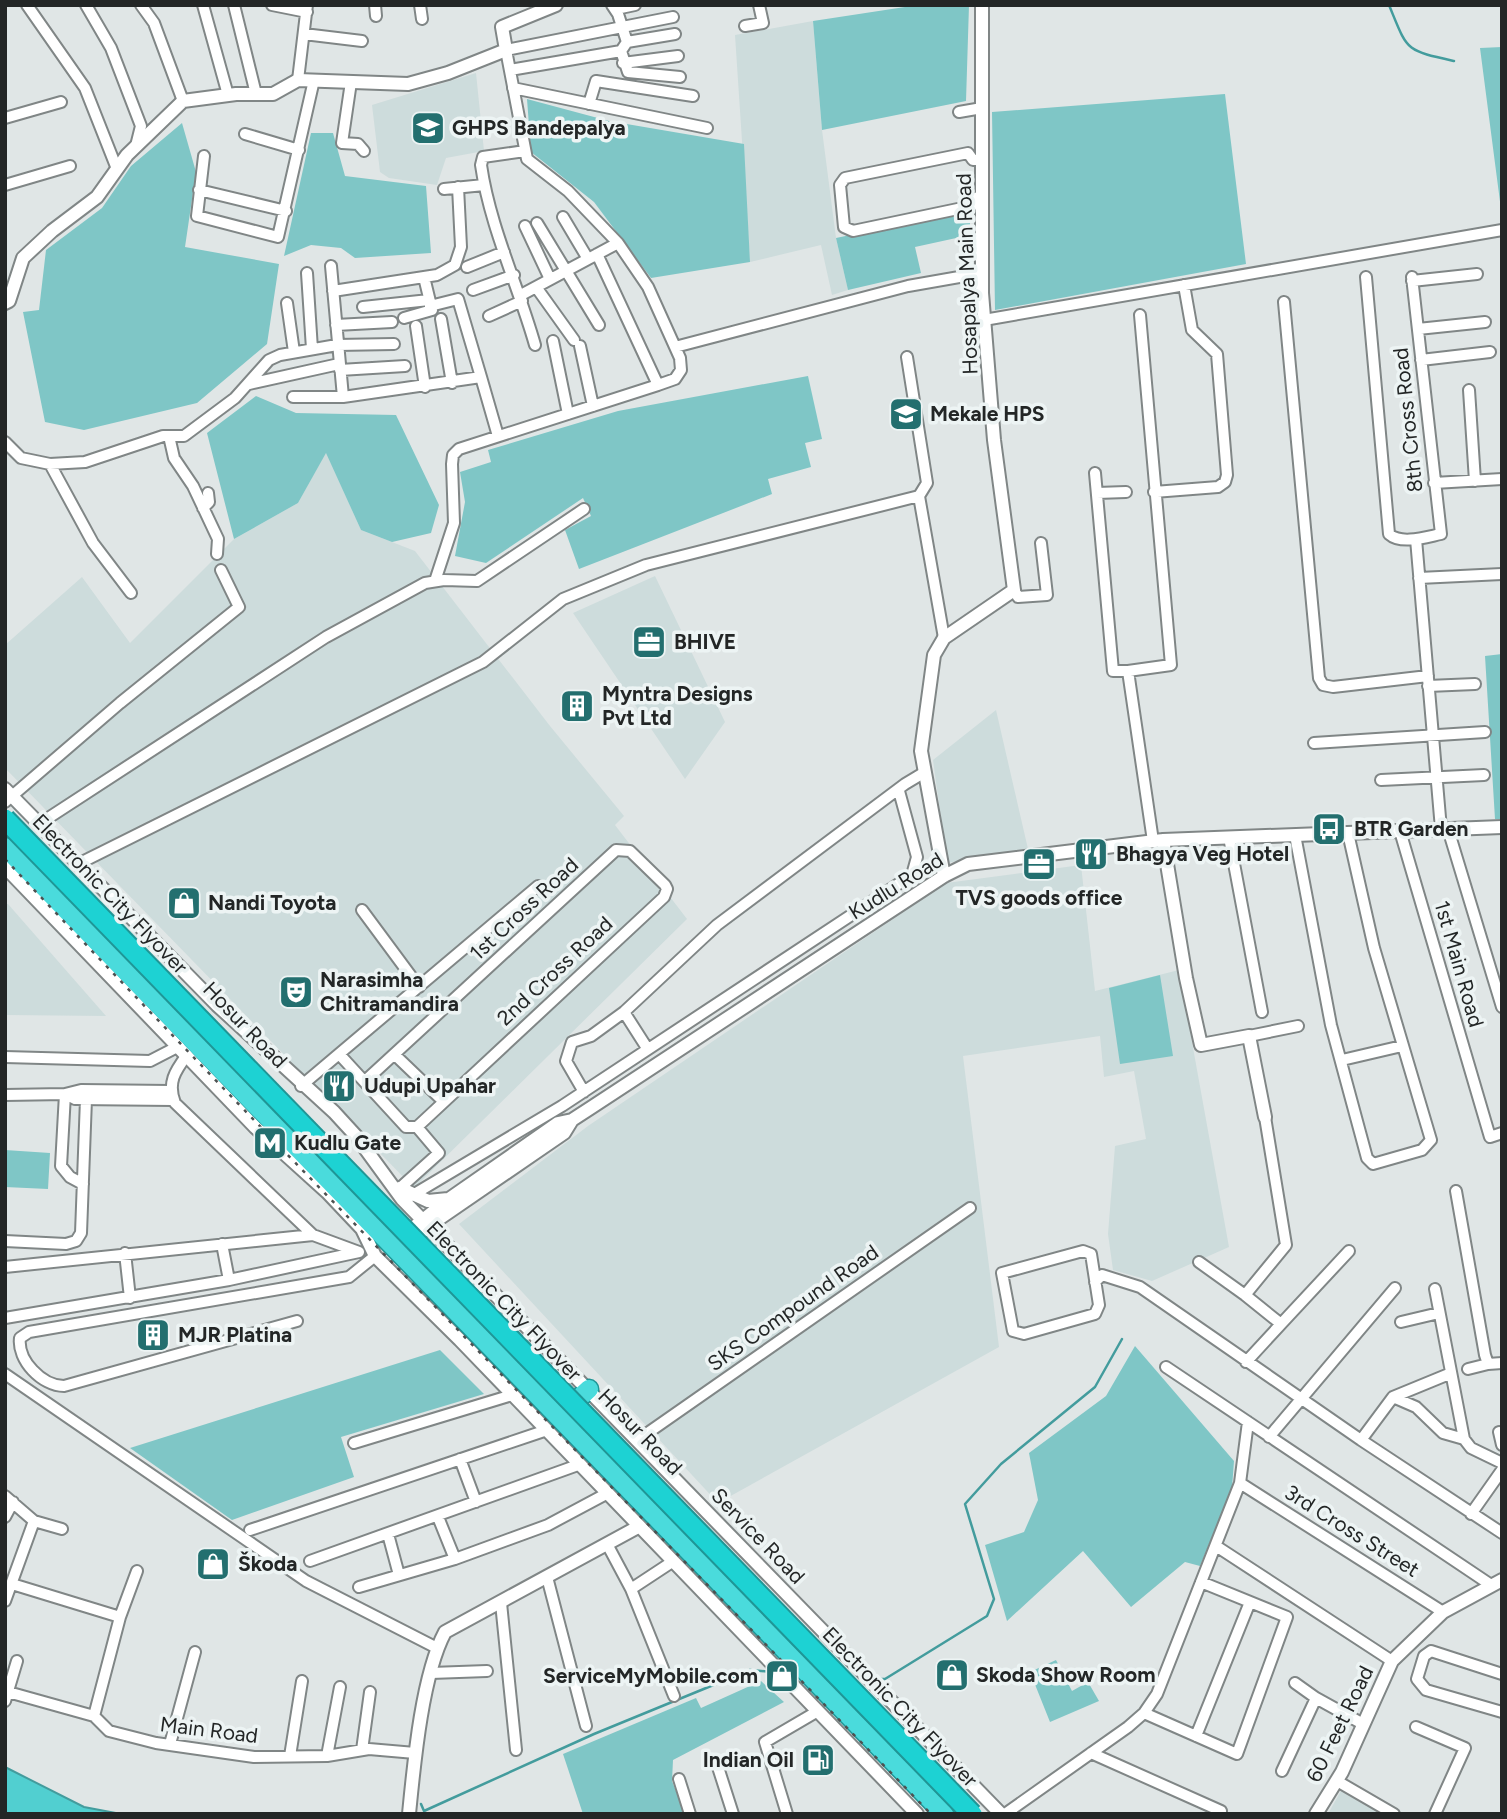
<svg xmlns="http://www.w3.org/2000/svg" width="1507" height="1819" font-family="Figtree,sans-serif">
<style>
.built{fill:#cddcdc}
.green{fill:#7fc6c6}
.water{fill:#51cfd0;stroke:#439c9d;stroke-width:2}
.lines{fill:none;stroke-linecap:round;stroke-linejoin:round}
.stream{stroke:#439c9d;stroke-width:2.5}
.minor-casing{stroke:#808686;stroke-width:14}
.tertiary-casing{stroke:#808686;stroke-width:16}
.trunk-casing{stroke:#1f9696;stroke-width:21}
.minor{stroke:#fff;stroke-width:10}
.tertiary{stroke:#fff;stroke-width:12}
.trunk{stroke:#4adbdc;stroke-width:18}
.rail{stroke:#4d5151;stroke-width:2.5;stroke-dasharray:3.5 7;stroke-linecap:butt}
.motorway-bridge-casing{stroke:#1f9696;stroke-width:23;stroke-linecap:butt}
.motorway-bridge{stroke:#1dd2d3;stroke-width:19}
.labels{text-anchor:middle;stroke-width:7;stroke-linejoin:round;paint-order:stroke}
.poi-label{font-size:21px;font-weight:bold;fill:#232626;stroke:#edf4f4;text-anchor:start}
.street-label{font-size:21px;fill:#232626;stroke:#edf4f4}
</style>
<rect width="100%" height="100%" fill="#e0e6e6"/>
<path class="built" d="M813,21L822,130L836,238L848,290L832,295L821,245L750,262L735,35Z
M476,73L484,151L446,158L437,185L389,178L380,172L372,105Z
M326,452L361,530L415,551L550,726L624,816L615,825L687,919L414,1188L5,768V645L82,577L130,643L234,539L298,503Z
M655,576L725,722L685,779L573,613Z
M996,710L1028,849L947,863L933,760Z
M1081,865L1095,991L1179,970L1229,1247L1152,1281L1113,1270L1108,1234L1115,1146L1146,1139L1134,1071L1104,1077L1100,1036L963,1056L999,1347L718,1503L459,1224L588,1126L946,883Z
M5,904H8L106,1016L5,1015Z
M1342,1789L1387,1814H1328Z"/>
<path class="green" d="M918,5H969L966,101L822,130L813,21Z
M1502,47V217L1480,48Z
M1225,94L1246,264L995,310L992,112Z
M527,99L609,121L744,144L750,262L651,278L594,202L531,152Z
M182,123L196,172L185,247L279,264L267,344L197,403L84,430L45,422L23,312L39,310L46,250L102,208L131,166Z
M311,133H333L345,176L426,186L431,253L355,258L341,248L311,245L284,256Z
M970,210V235L915,247L921,273L848,290L836,238Z
M808,376L822,439L805,443L811,467L768,479L772,494L579,569L565,530L591,516L583,498L486,563L455,556L465,502L460,472L491,462L488,450L618,411Z
M256,396L296,413L396,415L439,505L431,533L392,542L361,530L326,453L298,503L234,539L207,433Z
M1502,654V819H1495L1485,656Z
M1160,975L1173,1056L1120,1064L1109,988Z
M5,1150L50,1153L48,1189L5,1187Z
M1135,1346L1234,1461L1232,1488L1200,1566L1185,1562L1131,1607L1083,1551L1007,1621L985,1545L1024,1532L1038,1500L1029,1453L1106,1396Z
M440,1350L484,1394L341,1437L354,1477L232,1520L130,1448Z
M1056,1660L1072,1691L1088,1682L1099,1701L1050,1722L1030,1672Z
M761,1681L784,1702L673,1760L672,1781L685,1814H583L563,1754L696,1698L701,1708Z"/>
<path class="water" d="M5,1767L84,1807L121,1814H5Z"/>
<g class="lines">
<path class="stream" d="M1389,5C1408,51 1404,50 1454,61
M876,1679H885L987,1616L994,1599L965,1504L1001,1464L1095,1387L1122,1339
M421,1804L424,1811L594,1734L750,1670L772,1672"/>
<g class="minor-casing">
<path id="minor" d="M27,5L85,88L117,169
M86,5L111,48L141,126L136,146
M141,5L154,23L183,101
M203,5L228,95
M234,5L256,94
M272,5L307,12
M375,5L376,16
M420,5L422,19
M616,9L635,5
M745,26L763,23L759,5
M304,34L362,41
M627,42L675,34
M621,51L628,72L680,77
M623,63L678,56
M510,70L621,51L627,42L618,14L612,5
M298,80L307,5
M351,82L342,143L358,144L364,151
M513,88L707,128
M589,104L596,81L693,96
M959,112L982,108
M5,118L61,102
M245,134L299,150
M525,151L483,157L481,165C490,227 518,285 535,345
M204,156L197,216L278,237L314,80
M5,185L70,166
M444,189L484,185
M199,190L286,211
M982,196L975,198L972,206L853,231L844,227L840,185L845,178L968,153L973,160H982
M563,217L588,259
M537,223L599,325
M525,226L550,279
M597,254L658,385
M331,266L343,397L481,377L498,436
M467,267L504,252
M307,273L312,349
M1366,277L1389,534C1401,545 1426,537 1441,534L1412,277
M1412,281L1477,274
M536,287L574,340
M473,290L514,275
M333,291L437,275L455,265L461,247L458,187
M521,295L618,243
M1284,302L1319,678L1323,685L1333,687L1428,676
M287,303L294,352
M430,306L458,299L481,377
M363,307L429,300
M489,316L522,301
M404,318L432,310L424,277
M441,319L452,383
M984,320L1502,230
M336,325L392,322
M416,326L425,387
M1418,329L1485,322
M553,341L568,414
M580,346L593,406
M675,347L908,286L982,273
M907,357L927,483L919,496
M1421,360L1490,352
M340,370L405,366
M249,384L339,364
M1469,390L1475,481
M293,397H343
M169,436L174,458L193,486L218,539L217,554
M5,442L21,458L50,464L85,462L163,436H184L235,398L269,360L280,355L337,345L394,344
M50,464L93,543L131,593
M1095,473L1113,671H1128L1153,841
M1434,483L1502,479
M1154,492L1218,487L1225,482L1227,475L1217,354L1192,330L1184,285
M1097,493L1126,492
M203,508L209,502L208,493
M1416,539L1441,829
M1419,578L1502,574
M435,581L454,523L452,464L453,455L459,449L658,385L675,379L681,370L680,358L648,287L618,243L568,191L527,159L506,50L673,17
M1014,590L1018,597L1047,595L1041,543
M1128,671L1171,665L1140,315
M1428,686L1475,684
M1314,743L1485,732
M1381,780L1484,775
M5,802L120,703L239,607L221,570
M39,824L326,637L425,583L444,580L477,581L584,509
M1448,829L1502,1007
M1400,831L1490,1137L1502,1133
M1295,835L1331,1025L1367,1158L1373,1164L1422,1150L1431,1140L1374,948L1348,833
M1229,837L1262,1012
M78,864L483,662L563,599L646,565L919,496L944,638
M362,910L419,987
M624,1012L647,1048
M1249,1036L1298,1026
M339,1054L406,1127H417
M187,1055C175,1071 167,1083 175,1103L313,1235L359,1252
M395,1055L443,1101
M5,1057L150,1061L179,1046
M1342,1060L1402,1046
M365,1081L616,850L630,851L665,885L667,889L664,897L417,1127
M301,1086L538,886
M584,1092L566,1061L572,1042L591,1036L624,1012L717,925L905,784L925,772
M65,1094L75,1099L173,1100
M65,1094L61,1166L70,1177L83,1184
M5,1095L65,1094L81,1090L170,1091
M400,1188L439,1153L417,1127
M1456,1191L1485,1355L1488,1364L1502,1363
M411,1196L562,1106L912,875L917,857L899,791
M5,1241L66,1244L76,1241L81,1233L86,1099
M222,1244L229,1280
M1083,1251L1091,1254L1099,1305L1095,1314L1024,1334L1013,1331L1002,1273Z
M125,1253L130,1298
M1199,1262L1245,1295
M5,1267L313,1235
M1095,1282L1102,1275L1140,1287L1361,1440L1502,1533
M1435,1289L1464,1439
M5,1318L229,1280L359,1252
M297,1321L64,1386C42,1386 17,1360 20,1338L29,1332L349,1277L375,1256
M1401,1322L1439,1313
M1281,1324L1349,1251
M1246,1362L1281,1324L1245,1295L1286,1245L1265,1117
M1166,1367L1491,1585
M1468,1369L1488,1364
M5,1374L306,1581L437,1648
M1393,1397L1449,1374
M1499,1432L1502,1445
M1269,1437L1395,1288
M639,1439L970,1208
M1361,1440L1393,1397L1416,1407L1443,1433L1464,1439L1471,1448L1502,1463
M354,1443L512,1395
M460,1459L476,1502
M1240,1483L1443,1612
M5,1496L34,1521L62,1529
M1471,1514L1502,1470
M5,1517L13,1502
M438,1517L455,1559
M250,1530L547,1430
M388,1534L399,1575
M607,1544L631,1589
M1216,1546L1392,1661
M310,1561L578,1465
M672,1562L631,1589L674,1696
M547,1577L586,1726
M12,1584L120,1617L94,1716
M359,1587L455,1559L548,1525L606,1494
M5,1601L34,1521
M501,1603L516,1750
M120,1617L137,1571
M431,1673L487,1671
M1502,1674L1431,1651L1424,1656L1417,1679L1426,1690L1502,1712
M1295,1683L1316,1698
M8,1692L94,1716L109,1731L156,1743L254,1757L327,1756L369,1749L415,1753
M5,1701L17,1661
M1144,1713L1237,1754L1287,1617L1201,1582
M1416,1727L1465,1748L1435,1814
M1196,1736L1250,1602
M170,1744L195,1652
M362,1750L370,1692
M1091,1753L1221,1811
M290,1756L302,1681
M327,1756L340,1687
M717,1764L733,1814
M1282,1771L1316,1698L1363,1724
M679,1779L690,1814
M1337,1781L1394,1814
M787,1814L765,1742L818,1711
M1005,1814L1128,1727L1144,1713L1157,1694L1240,1483L1248,1422"/>
</g>
<g class="tertiary-casing">
<path id="tertiary" d="M5,303L9,301L23,258L52,231L97,197L127,155L183,101L236,94H273L298,80L408,84L448,73L506,50L502,27L556,5
M5,789L217,1005L334,1112L356,1136L402,1199L1001,1814
M1163,840L1186,978L1201,1045L1249,1036L1265,1117
M5,867L255,1127L327,1192L362,1229L375,1256L460,1340L917,1814
M944,876L921,751L934,655L944,638L1014,590L994,440L982,293V5
M400,1188L428,1201L448,1199
M393,1244L449,1199L558,1123L572,1120
M400,1251L430,1225L564,1133L572,1120L592,1107L944,876L968,864L1163,840L1502,827
M409,1814C414,1763 422,1675 445,1632L638,1527
M1316,1814L1342,1772L1392,1661L1443,1612L1502,1580"/>
</g>
<g class="trunk-casing">
<path id="trunk" d="M5,847L944,1814
M577,1400L589,1389"/>
</g>
<use href="#minor" class="minor"/>
<use href="#tertiary" class="tertiary"/>
<use href="#trunk" class="trunk"/>
<path class="rail" d="M5,859C309,1182 622,1496 931,1814"/>
<g class="motorway-bridge-casing">
<path id="motorway-bridge" d="M5,819L972,1814"/>
</g>
<use href="#motorway-bridge" class="motorway-bridge"/>
</g>
<defs>
<g id="school-square" transform="scale(1.75)"><rect x="-9" y="-9" width="18" height="18" rx="4" fill="#236f6f" stroke="#edf4f4"/><path d="M0-5L7-2L0 1L-7-2ZM-4 1L0 2.5L4 1V4Q0 6-4 4Z" fill="#fff"/></g>
<g id="office-square" transform="scale(1.75)"><rect x="-9" y="-9" width="18" height="18" rx="4" fill="#236f6f" stroke="#edf4f4"/><path d="M-6-3h4V-5.5h4V-3h4V5H-6ZM-1-4.5V-3h2v-1.5ZM-6 0V1H6V0Z" fill="#fff"/></g>
<g id="building-square" transform="scale(1.75)"><rect x="-9" y="-9" width="18" height="18" rx="4" fill="#236f6f" stroke="#edf4f4"/><path d="M-4-6H4V6H1V3H-1V6H-4ZM-2.5-4.3h1.7v1.8h-1.7ZM.8-4.3h1.7v1.8H.8ZM-2.5-1h1.7V.8h-1.7ZM.8-1h1.7V.8H.8Z" fill="#fff"/></g>
<g id="bus-square" transform="scale(1.75)"><rect x="-9" y="-9" width="18" height="18" rx="4" fill="#236f6f" stroke="#edf4f4"/><path d="M-5-6H5V4H4V6H2V4H-2V6H-4V4H-5ZM-3.5-4V0h7V-4ZM-3.5 1.2v1.5H-2V1.2ZM2 1.2v1.5H3.5V1.2Z" fill="#fff"/></g>
<g id="restaurant-square" transform="scale(1.75)"><rect x="-9" y="-9" width="18" height="18" rx="4" fill="#236f6f" stroke="#edf4f4"/><path d="M-5-6h1v4h1v-4h1v4h1v-4h1v5L-1.5 .5V6h-2V.5L-5-1ZM5-6V6H3V1.5H1.5Q1.5-4 5-6Z" fill="#fff"/></g>
<g id="shop-square" transform="scale(1.75)"><rect x="-9" y="-9" width="18" height="18" rx="4" fill="#236f6f" stroke="#edf4f4"/><path d="M-5-2.5h2.3a2.7 3.5 0 0 1 5.4 0H5L5.5 6h-11ZM-1.5-2.5h3a1.5 2.3 0 0 0-3 0Z" fill="#fff"/></g>
<g id="theatre-square" transform="scale(1.75)"><rect x="-9" y="-9" width="18" height="18" rx="4" fill="#236f6f" stroke="#edf4f4"/><path d="M-5-5.5Q0-4 5-5.5V0Q5 5 0 6Q-5 5-5 0ZM-3.3-2.5H-1v1.5H-3.3ZM1-2.5H3.3v1.5H1ZM-2.8 1Q0 5.5 2.8 1Z" fill="#fff"/></g>
<g id="metro-square" transform="scale(1.75)"><rect x="-9" y="-9" width="18" height="18" rx="4" fill="#236f6f" stroke="#edf4f4"/><path d="M-5.5 5V-5H-3L0 0L3-5H5.5V5H3V-.5L0 4L-3-.5V5Z" fill="#fff"/></g>
<g id="fuel-square" transform="scale(1.75)"><rect x="-9" y="-9" width="18" height="18" rx="4" fill="#236f6f" stroke="#edf4f4"/><path d="M-5.5-6h7V0h2V4h1.3V-2.5L3-4.5l.8-.8L6-3V5H2.5V1h-1V6h-7ZM-4.2-4.7v3.2H.2V-4.7Z" fill="#fff"/></g>
</defs>
<g fill-rule="evenodd">
<use href="#school-square" x="428" y="128"/>
<use href="#school-square" x="906" y="414"/>
<use href="#office-square" x="649" y="642"/>
<use href="#building-square" x="577" y="706"/>
<use href="#bus-square" x="1329" y="829"/>
<use href="#restaurant-square" x="1091" y="854"/>
<use href="#office-square" x="1039" y="864"/>
<use href="#shop-square" x="184" y="903"/>
<use href="#theatre-square" x="296" y="992"/>
<use href="#restaurant-square" x="339" y="1086"/>
<use href="#metro-square" x="270" y="1143"/>
<use href="#building-square" x="153" y="1335"/>
<use href="#shop-square" x="213" y="1564"/>
<use href="#shop-square" x="952" y="1675"/>
<use href="#shop-square" x="782" y="1676"/>
<use href="#fuel-square" x="818" y="1760"/>
</g>
<g class="labels">
<g class="poi-label">
<text x="452" y="135">GHPS Bandepalya</text>
<text x="930" y="421">Mekale HPS</text>
<text x="674" y="649">BHIVE</text>
<text x="602" y="701">Myntra Designs<tspan x="602" dy="24">Pvt Ltd</tspan></text>
<text x="1354" y="836">BTR Garden</text>
<text x="1116" y="861">Bhagya Veg Hotel</text>
<text x="1039" y="905" text-anchor="middle">TVS goods office</text>
<text x="208" y="910">Nandi Toyota</text>
<text x="320" y="987">Narasimha<tspan x="320" dy="24">Chitramandira</tspan></text>
<text x="364" y="1093">Udupi Upahar</text>
<text x="294" y="1150">Kudlu Gate</text>
<text x="178" y="1342">MJR Platina</text>
<text x="238" y="1571">Škoda</text>
<text x="976" y="1682">Skoda Show Room</text>
<text x="758" y="1683" text-anchor="end">ServiceMyMobile.com</text>
<text x="794" y="1767" text-anchor="end">Indian Oil</text>
</g>
<g class="street-label">
<text transform="translate(967 274) rotate(-92)" y="7">Hosapalya Main Road</text>
<text transform="translate(1408 420) rotate(-96)" y="7">8th Cross Road</text>
<text transform="translate(896 886) rotate(-32)" y="7">Kudlu Road</text>
<text transform="translate(110 894) rotate(46)" y="7">Electronic City Flyover</text>
<text transform="translate(524 909) rotate(-43)" y="7">1st Cross Road</text>
<text transform="translate(1459 964) rotate(74)" y="7">1st Main Road</text>
<text transform="translate(555 971) rotate(-43)" y="7">2nd Cross Road</text>
<text transform="translate(245 1025) rotate(46)" y="7">Hosur Road</text>
<text transform="translate(504 1301) rotate(46)" y="7">Electronic City Flyover</text>
<text transform="translate(793 1308) rotate(-35)" y="7">SKS Compound Road</text>
<text transform="translate(640 1432) rotate(46)" y="7">Hosur Road</text>
<text transform="translate(1352 1531) rotate(32)" y="7">3rd Cross Street</text>
<text transform="translate(758 1536) rotate(46)" y="7">Service Road</text>
<text transform="translate(900 1707) rotate(46)" y="7">Electronic City Flyover</text>
<text transform="translate(1340 1724) rotate(-64)" y="7">60 Feet Road</text>
<text transform="translate(209 1730) rotate(7)" y="7">Main Road</text>
</g>
</g>
<rect width="1507" height="1819" fill="none" stroke="#232626" stroke-width="14"/>
</svg>
